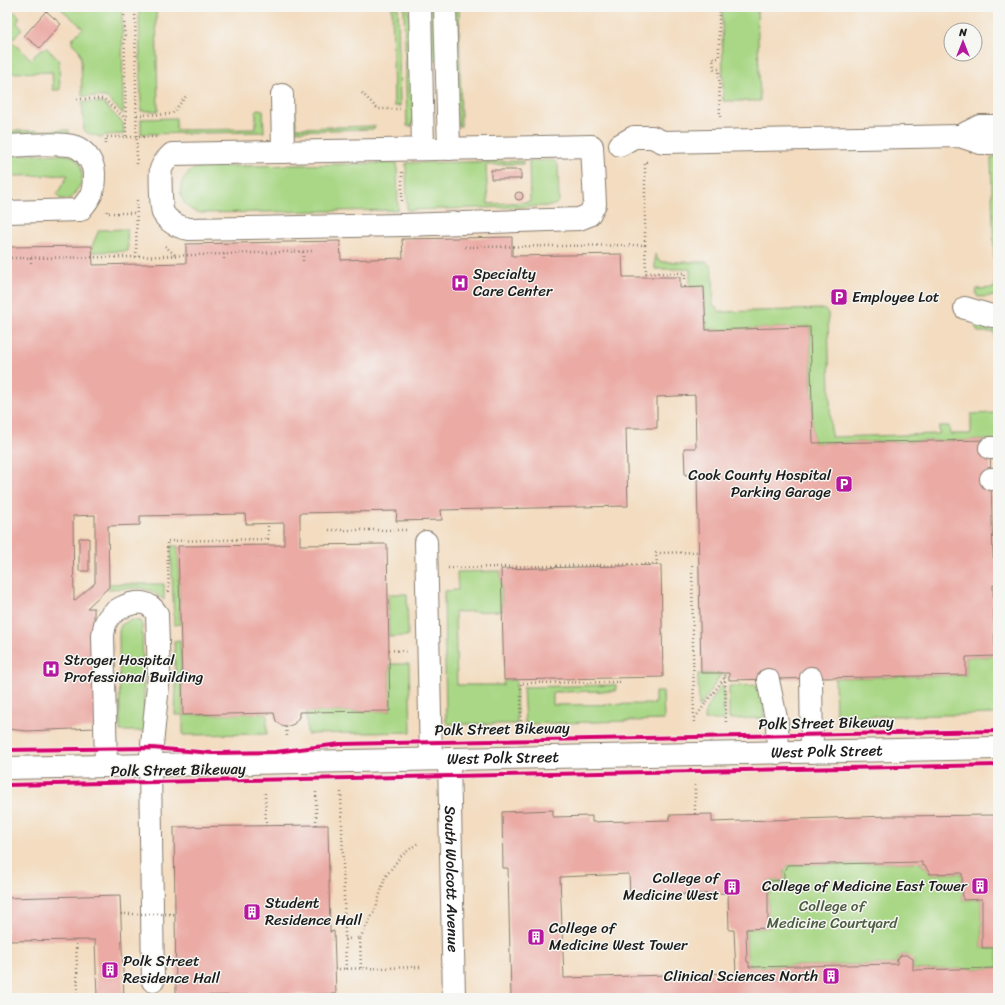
<svg xmlns="http://www.w3.org/2000/svg" width="1005" height="1005" font-family="Sriracha,sans-serif">
<style>
.green{fill:#a9d785;stroke:#627a50}
.building{fill:#ebaaa4;fill-rule:evenodd}
.lines{fill:none;stroke-linecap:round;stroke-linejoin:round}
.minor-casing{stroke:#887c6e;stroke-width:24}
.path{stroke:#887c6e;stroke-width:2.5;stroke-dasharray:1 3;stroke-linecap:butt}
.minor{stroke:#fff;stroke-width:22}
.path-bridge{stroke:#887c6e;stroke-width:2.5;stroke-dasharray:1 3;stroke-linecap:butt}
.cycleway-casing{stroke:#f6f6f2;stroke-width:6}
.cycleway{stroke:#d6006c;stroke-width:4}
.labels{text-anchor:middle;stroke-width:3;stroke-linejoin:round;paint-order:stroke}
.poi-label{font-size:15px;fill:#1c1c1c;stroke:#f6f6f2;text-anchor:start}
.street-label{font-size:15px;fill:#1c1c1c;stroke:#f6f6f2}
.park-label{font-size:15px;fill:#4d5d41;stroke:#f6f6f2}
</style>
<rect width="100%" height="100%" fill="#f6f6f2"/>
<filter id="ink" filterUnits="userSpaceOnUse"><feTurbulence type="fractalNoise" baseFrequency=".025" numOctaves="2"/><feDisplacementMap in="SourceGraphic" scale="8" xChannelSelector="R" yChannelSelector="G"/><feConvolveMatrix kernelMatrix="1 2 1 2 8 2 1 2 1" color-interpolation-filters="sRGB"/></filter>
<filter id="wash" filterUnits="userSpaceOnUse"><feTurbulence type="fractalNoise" baseFrequency=".012" numOctaves="4" result="noise"/><feDisplacementMap in="SourceGraphic" scale="16" xChannelSelector="R" yChannelSelector="G"/><feGaussianBlur stdDeviation="0.9" result="paint"/><feColorMatrix in="noise" values="0 0 0 0 0 0 0 0 0 0 0 0 0 0 0 0 0 1.4 0 .05"/><feComposite in="paint" operator="in"/></filter>
<g filter="url(#wash)">
<rect width="100%" height="100%" fill="#f3dcbf"/>
<path class="green" d="M8,7L19,16V19L17,23L22,29L11,41L31,59L42,49L47,48L59,61L60,90H53L52,72L7,73V8Z
M59,7H122L123,114L106,97L82,96L81,57L79,50L72,43V39L83,28Z
M139,7H156L158,111H141Z
M392,7H398L400,106H394Z
M404,7H408L413,33V126H407Z
M429,7H437L438,60H431Z
M454,7H459L461,126H458Z
M722,7H757L760,101H723Z
M82,102L103,103L123,123L124,134L105,135L102,138C96,134 89,136 84,130Z
M257,109L263,110L264,132L141,134V119L176,118V130L256,129V111Z
M289,109H293L295,111L296,128L375,126L374,129L288,131Z
M69,130V134L68,135L7,138V131Z
M61,154L73,156L80,164L82,173V182L71,199H60L57,194L68,175L7,176V155Z
M998,156V296L978,297L976,294L977,289L995,288L991,158Z
M552,160L555,161L558,165L559,201L556,204L551,206L407,210L406,163L523,161V164L486,165L488,204L530,202L529,161Z
M397,163L398,210L201,213C174,209 174,173 200,167Z
M127,229L128,251L92,252V246L99,230Z
M655,254L658,260L663,262H707C716,268 713,294 713,305L721,312L823,309L828,313L831,437L939,434V426H949L950,434H971V414L996,413L995,332H978L975,326L979,323L998,322V443L990,440L813,443L810,327L706,330L704,287H690V269H655Z
M171,546H178L180,624L174,625Z
M501,571L502,611L455,612L457,685H503L504,680H516L517,724H448L446,722L444,591L458,590L457,572Z
M109,584H164V600L152,591L141,588L106,589Z
M388,594H407L408,636L389,637Z
M130,620L140,621L142,625L145,731H120L119,631L121,625Z
M180,640L183,715L267,713V734L183,735V715H175L176,688L174,641Z
M998,656V714L839,717L836,715L835,678L966,675V657Z
M389,664H409L411,732L307,734L306,712L390,711Z
M722,673L699,708L698,674Z
M616,685V691L553,692V705L655,704V692H663L664,720L525,724L523,687Z
M763,685L764,718L729,719V686Z
M721,686H724V720H705L706,709Z
M922,862V866H925L930,874L962,873L963,900L982,899V948H998V968L913,970V960L907,955H901L897,960V964L749,967V962H747L746,929L768,928V881L784,880V871L787,868V865Z"/>
<g id="blocks">
<path class="building" d="M46,11L61,24L40,48L24,36Z
M491,170H521V179H491Z
M515 196a4 4 0 1 1 8 0a4 4 0 1 1-8 0Z
M512,237V256L622,254L623,277H680V288L704,287L706,330L810,327L813,443L990,440L993,558H998V585H993L995,656L966,657V675L729,680V673H701L697,474L685,475L684,448H696L695,395L657,397V428H626L628,506L441,510L442,520L396,521L397,511L300,513V545L387,544L390,711L299,712V717L294,724L286,727L282,726L276,721L274,713L183,715L178,546L284,545V523L246,524L245,514L140,516V525L108,526L109,587L87,608H94L95,728L27,731L7,729V247L92,246L93,265L186,263V244L340,241L341,260L403,258L402,239ZM95,515V583L74,601L73,516Z
M79,538H89V571H79Z
M661,565L663,677L504,680L501,569Z
M553,810V817L592,816V822L670,820L669,815L712,814V822L890,816L998,815V948H982V899L963,900L962,873L930,874L925,866H922V862L787,865V868L784,871V880L768,881V928L746,929L747,962H749V967L897,964V960L901,955H907L913,959V970L998,968V998H511L508,868H503L502,812ZM629,874L630,896L728,893L729,930H734L736,973L564,978L560,877Z
M316,825H328L330,932L334,931L336,994L176,996L174,827Z
M120,895L124,998H97L95,940L7,941V898Z"/>
</g>
</g>
<g filter="url(#ink)">
<use href="#blocks" fill-opacity="0" stroke="#887c6e" stroke-width="1"/>
<g class="lines">
<g class="minor-casing">
<g id="minor">
<path d="M420,7L423,149"/>
<path d="M445,7L449,149"/>
<path d="M282,95L283,152"/>
<path d="M960,136L980,126H998"/>
<path d="M620,145L634,137H652L663,142L960,136L981,143H998"/>
<path d="M7,146C22,146 67,141 78,148C87,153 94,164 94,174C94,192 92,196 80,210L7,212"/>
<path d="M592,146L595,204L589,215L579,219L403,225L189,229C178,227 169,223 163,213C161,210 160,174 161,169C163,163 167,159 172,154Z"/>
<path d="M965,308L992,316H998"/>
<path d="M990,448H998"/>
<path d="M991,479H998"/>
<path d="M426,542L431,759"/>
<path d="M811,678L812,752"/>
<path d="M768,680L777,723L778,753"/>
<path id="s1" d="M449,759L454,998"/>
<path d="M106,766L103,635C104,631 104,626 106,622C111,611 130,601 143,603C149,604 154,609 157,614L159,675L150,765L153,981"/>
<path id="s2" d="M7,768L998,748"/>
</g>
</g>
<path class="path" d="M124,7L126,136
M135,7L137,166
M719,7V58H713L714,69H719L720,118
M362,93L378,109H400
M77,99H104L126,119
M137,115L172,114L186,96
M106,144V137H156
M402,172V203
M107,211V213H137
M645,245L646,273H685V288
M165,246L175,255
M465,247L645,245V162H649
M303,252V261
M224,254V262
M136,257L137,199
M7,258L136,257L313,251
M31,258V266
M329,530H408
M692,565L694,725
M448,568L657,564L656,553L698,552
M169,592L167,541L268,539V523
M389,650L406,651
M725,677L726,724
M695,718L725,677V673
M286,727L287,737
M521,729V683L620,682
M695,785V815
M341,792L346,969
M265,793L266,826
M316,825V792
M360,938L376,908L385,877L401,856L418,843
M345,939L360,938L361,969
M76,940L78,998
M335,969L421,967"/>
<use href="#minor" class="minor"/>
<path class="path-bridge" d="M121,914H175"/>
<g class="cycleway-casing">
<path id="cycleway" d="M7,750L152,748L212,753L275,752L340,744L998,731
M7,785L998,765"/>
</g>
<use href="#cycleway" class="cycleway"/>
</g>
</g>
<defs>
<g id="hospital-square" transform="scale(0.9)"><rect x="-9" y="-9" width="18" height="18" rx="4" fill="#b5179e" stroke="#f6f6f2"/><path d="M-5-5h3v3.5h4V-5h3V5h-3V1.5h-4V5h-3Z" fill="#fff"/></g>
<g id="parking-square" transform="scale(0.9)"><rect x="-9" y="-9" width="18" height="18" rx="4" fill="#b5179e" stroke="#f6f6f2"/><path d="M-3.5-5.5H1a3.5 3.5 0 0 1 0 7H-1V5.5H-3.5ZM-1-3.4V-.6H.8a1.4 1.4 0 0 0 0-2.8Z" fill="#fff"/></g>
<g id="building-square" transform="scale(0.9)"><rect x="-9" y="-9" width="18" height="18" rx="4" fill="#b5179e" stroke="#f6f6f2"/><path d="M-4-6H4V6H1V3H-1V6H-4ZM-2.5-4.3h1.7v1.8h-1.7ZM.8-4.3h1.7v1.8H.8ZM-2.5-1h1.7V.8h-1.7ZM.8-1h1.7V.8H.8Z" fill="#fff"/></g>
</defs>
<g fill-rule="evenodd">
<use href="#hospital-square" x="460" y="283"/>
<use href="#parking-square" x="839" y="297"/>
<use href="#parking-square" x="844" y="484"/>
<use href="#hospital-square" x="51" y="669"/>
<use href="#building-square" x="980" y="886"/>
<use href="#building-square" x="732" y="887"/>
<use href="#building-square" x="252" y="912"/>
<use href="#building-square" x="536" y="937"/>
<use href="#building-square" x="110" y="970"/>
<use href="#building-square" x="831" y="976"/>
</g>
<g class="labels">
<g class="poi-label">
<text x="473" y="279">Specialty<tspan x="473" dy="17">Care Center</tspan></text>
<text x="852" y="302">Employee Lot</text>
<text x="831" y="480" text-anchor="end">Cook County Hospital<tspan x="831" dy="17">Parking Garage</tspan></text>
<text x="64" y="665">Stroger Hospital<tspan x="64" dy="17">Professional Building</tspan></text>
<text x="719" y="883" text-anchor="end">College of<tspan x="719" dy="17">Medicine West</tspan></text>
<text x="967" y="891" text-anchor="end">College of Medicine East Tower</text>
<text x="265" y="908">Student<tspan x="265" dy="17">Residence Hall</tspan></text>
<text x="549" y="933">College of<tspan x="549" dy="17">Medicine West Tower</tspan></text>
<text x="123" y="966">Polk Street<tspan x="123" dy="17">Residence Hall</tspan></text>
<text x="818" y="981" text-anchor="end">Clinical Sciences North</text>
</g>
<g class="street-label">
<text transform="translate(826 723) rotate(-1)" y="5">Polk Street Bikeway</text>
<text transform="translate(502 729) rotate(-1)" y="5">Polk Street Bikeway</text>
<text dy="5" stroke="none"><textPath href="#s2" startOffset="820">West Polk Street</textPath></text>
<text dy="5" stroke="none"><textPath href="#s2" startOffset="496">West Polk Street</textPath></text>
<text transform="translate(178 770) rotate(-1)" y="5">Polk Street Bikeway</text>
<text dy="5" stroke="none"><textPath href="#s1" startOffset="120">South Wolcott Avenue</textPath></text>
</g>
<g class="park-label">
<text x="832" y="911">College of<tspan x="832" dy="17">Medicine Courtyard</tspan></text>
</g>
</g>
<rect width="1005" height="1005" fill="none" stroke="#f6f6f2" stroke-width="24"/>
<g transform="translate(963 42)"><circle r="19" fill="#f6f6f2" stroke="#9f9f9c"/>
<path d="M0-3L7 15L0 10L-7 15Z" fill="#b5179e"/>
<text y="-6" font-size="11" font-weight="bold" text-anchor="middle" fill="#1c1c1c">N</text>
</g>
</svg>
